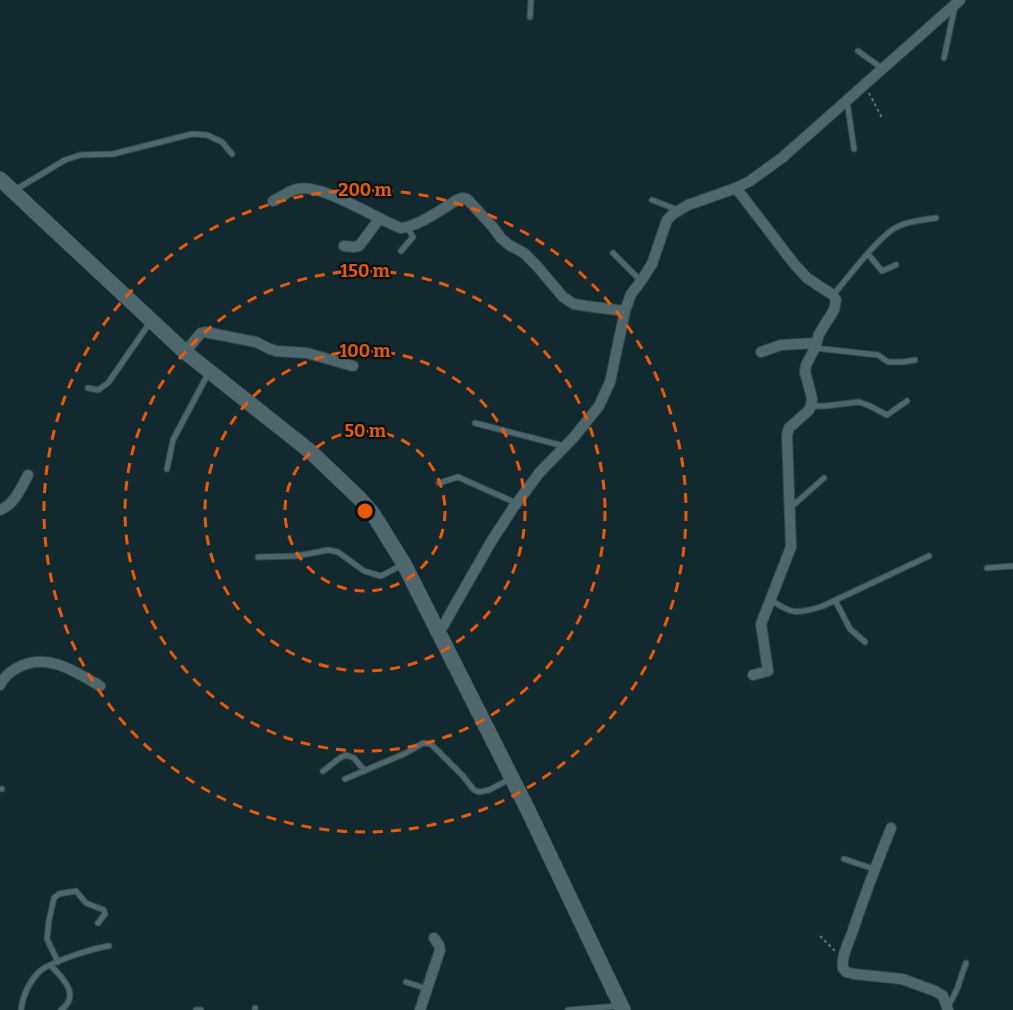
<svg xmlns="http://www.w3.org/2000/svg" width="1013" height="1010" font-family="Bitter,serif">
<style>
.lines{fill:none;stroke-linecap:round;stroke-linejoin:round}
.lane-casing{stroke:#35474a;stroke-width:7}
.street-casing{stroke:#35474a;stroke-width:12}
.secondary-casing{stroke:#35474a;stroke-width:16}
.path{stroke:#5f7377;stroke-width:2;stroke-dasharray:3 3;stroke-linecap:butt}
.lane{stroke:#4e676d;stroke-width:5}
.street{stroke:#4e676d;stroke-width:10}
.secondary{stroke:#4e676d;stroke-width:15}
.ring{fill:none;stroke:#e8590c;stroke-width:3;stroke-dasharray:10 8}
.centre{fill:#e8590c;stroke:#071113;stroke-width:3}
.ring-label{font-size:18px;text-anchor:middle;font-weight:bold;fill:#e8590c;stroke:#071113;stroke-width:4.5;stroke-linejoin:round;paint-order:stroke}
</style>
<rect width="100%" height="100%" fill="#122a2f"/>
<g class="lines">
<g class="lane-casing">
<path id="lane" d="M530,17L531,0
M858,51L883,69
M944,58L955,6
M847,101L854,149
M15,190L65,160L80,155L113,154L192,134L207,135L222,142L232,154
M652,200L678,210
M401,251L413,237L407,227
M613,253L641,281
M868,254L882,271L896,265
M833,295C847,279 881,233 899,226C910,221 923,220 936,218
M815,348L878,355L888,362H903L915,360
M88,388L98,390L108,383L151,321
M811,406H825L859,402L870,406L887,415L907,401
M475,423L564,446
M167,469L173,440L209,372
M439,483L458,477L516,503
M790,508L824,478
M258,557L297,556L328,550L338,552L364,571L381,576L402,565
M987,568L1013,566
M770,599C791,615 799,614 823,606L929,556
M835,600L850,629L865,642
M323,771L340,758L346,755L354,758L365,771
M345,779L406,753L423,743L431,744L462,775L474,790L479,792L489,790L510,779
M0,789H2
M844,859L874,869
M58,962L47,939L49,920L54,898L59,894L76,891L86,903L104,910L105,914L98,923
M50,965C63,978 81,995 61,1010
M406,982L427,989
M948,1007L957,989L966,963
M21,1010C23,995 28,983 39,972C49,962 94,948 109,946
M196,1010H201
M255,1010V1008
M568,1010L619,1006"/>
</g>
<g class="street-casing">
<path id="street" d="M736,188L795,265L807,278L833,295L836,300L834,310L819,334L815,348L806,365L805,372L812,398L811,406L809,410L789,428L787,435L791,547L761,624L768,671L753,675
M273,201C280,198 287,192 294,190C319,180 375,219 401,228C419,226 442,209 457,200L462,198L467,199L492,226L501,238L509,245L524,253L537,266L563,297L574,304L586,306L625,311
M344,246L354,247L359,246L380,218
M185,352L201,333L205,332L256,342L270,349L276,351L307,353L353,366
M761,352L781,345L816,343
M0,510C15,504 21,488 28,475
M439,633L491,542L513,508L540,472L574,437L599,406L610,382L625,311L631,294L641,281L652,264L667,220L673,214L688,205L736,188L750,181L783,157L960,0
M0,685C4,676 12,670 21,666C49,653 76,672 100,686
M891,828C877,863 864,897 852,933C848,944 841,957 843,968L846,972L854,974L902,979L935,991L943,996L948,1010
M420,1010L440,950L439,945L434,938"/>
</g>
<g class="secondary-casing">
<path id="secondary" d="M0,179L185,352L311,452L360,499L373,514L404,564L527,808L623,1010"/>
</g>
<path class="path" d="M869,93L882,118
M820,936L835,951"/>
<use href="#lane" class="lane"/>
<use href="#street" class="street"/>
<use href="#secondary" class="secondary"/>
</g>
<g class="ring">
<circle cx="365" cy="511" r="80"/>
<circle cx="365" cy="511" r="160"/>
<circle cx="365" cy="511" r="240"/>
<circle cx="365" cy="511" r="321"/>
</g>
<circle cx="365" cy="511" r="9" class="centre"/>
<g class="ring-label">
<text x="365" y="196">200 m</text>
<text x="365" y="277">150 m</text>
<text x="365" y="357">100 m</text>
<text x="365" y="437">50 m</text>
</g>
</svg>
